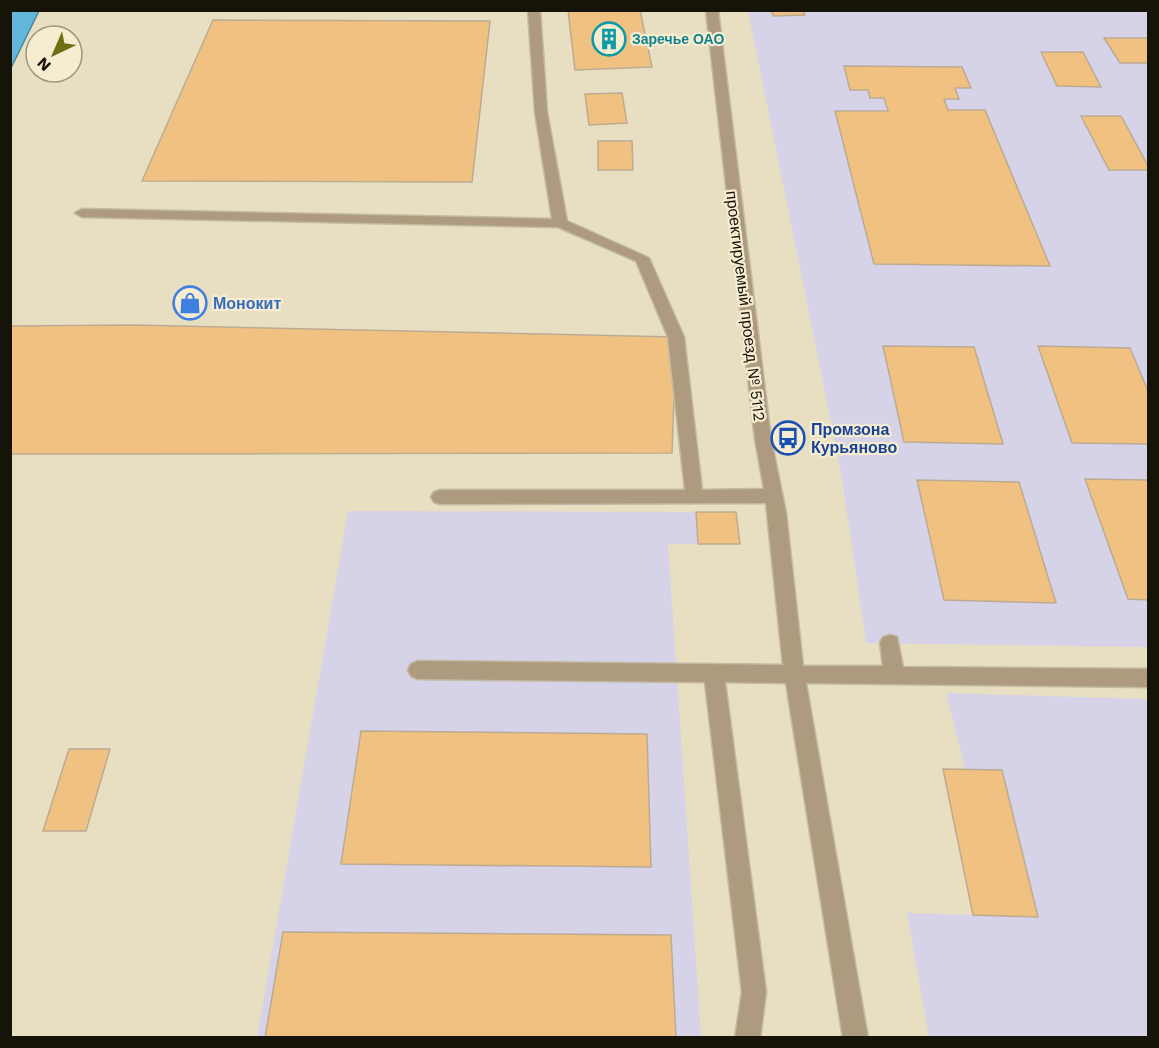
<svg xmlns="http://www.w3.org/2000/svg" width="1159" height="1048" font-family="'Work Sans',sans-serif">
<style>
.industrial{fill:#d6d2e8}
.water{fill:#61b8db;stroke:#4a869c;stroke-width:1.5}
.building{fill:#f0c181;stroke:#bcab93;stroke-width:1.5}
.lines{fill:none;stroke-linecap:round;stroke-linejoin:round}
.minor-casing{stroke:#c2baa2;stroke-width:3}
.minor{fill:#ad9a7f;fill-rule:evenodd}
.labels{text-anchor:middle;stroke-width:4.5;stroke-linejoin:round;paint-order:stroke}
.far-culture-label{font-size:14px;font-weight:bold;fill:#0d838f;stroke:#f6ecd0;text-anchor:start}
.shop-label{font-size:16px;font-weight:bold;fill:#366cbe;stroke:#f6ecd0;text-anchor:start}
.street-label{font-size:16px;fill:#161309;stroke:#f6ecd0}
.transit-label{font-size:16px;font-weight:bold;fill:#164399;stroke:#f6ecd0;text-anchor:start}
</style>
<rect width="100%" height="100%" fill="#e8dfc3"/>
<path class="industrial" d="M748,11H1148V647L866,643L841,472Z
M348,511L696,512L698,544H668L701,1037L257,1038Z
M946,693L1148,699V1037H929L907,913L973,915L943,769H965Z"/>
<path class="water" d="M11,10L39,11L11,68L10,11Z"/>
<path class="building" d="M568,10H640L652,67L575,70Z
M772,10H803L805,15L773,16Z
M213,20L490,21L472,182L142,181Z
M1104,38H1148V63H1120Z
M1041,52H1083L1101,87L1057,86Z
M844,66L962,67L971,88H955L959,99H944L948,110H985L1050,266L874,264L835,111H888L884,98H870L868,90H850Z
M622,93L627,123L589,125L585,94Z
M1081,116H1121L1148,166V170H1109Z
M598,141H632L633,170H598Z
M134,325L676,337L672,453L10,454V326Z
M883,346L974,347L1003,444L904,442Z
M1038,346L1130,348L1148,391V444L1072,443Z
M1085,479L1148,480V600L1128,599Z
M917,480L1019,482L1056,603L944,600Z
M696,512H736L740,544H698Z
M361,731L647,734L651,867L341,864Z
M69,749H110L86,831H43Z
M943,769L1002,770L1038,917L973,915Z
M283,932L671,935L676,1038H265Z"/>
<g class="lines">
<g class="minor-casing">
<path id="minor" d="M528,10H540L547,112L567,221L649,258L684,337L702,490L764,489L755,439L706,10H718L771,439L786,513L803,666H883L880,643L883,637L890,635L897,637L903,667L1148,669V687L806,683L868,1038H843L786,683L725,682L766,992L760,1038H735L742,992L705,682L418,679L411,676L408,670L411,664L418,661L783,665L766,503L440,504L434,502L431,497L434,492L440,490H685L668,337L636,261L558,227L82,217L75,213L82,209L552,219L535,112Z"/>
</g>
<use href="#minor" class="minor"/>
</g>
<defs>
<g id="building-ring" transform="scale(1.725)"><circle r="9.5" fill="#f6ecd0" stroke="#0f9aa8" stroke-width="1.5"/><path d="M-4-6H4V6H1V3H-1V6H-4ZM-2.5-4.3h1.7v1.8h-1.7ZM.8-4.3h1.7v1.8H.8ZM-2.5-1h1.7V.8h-1.7ZM.8-1h1.7V.8H.8Z" fill="#0f9aa8"/></g>
<g id="shop-ring" transform="scale(1.725)"><circle r="9.5" fill="#f6ecd0" stroke="#3f7fe0" stroke-width="1.5"/><path d="M-5-2.5h2.3a2.7 3.5 0 0 1 5.4 0H5L5.5 6h-11ZM-1.5-2.5h3a1.5 2.3 0 0 0-3 0Z" fill="#3f7fe0"/></g>
<g id="bus-ring" transform="scale(1.725)"><circle r="9.5" fill="#f6ecd0" stroke="#1a4fb4" stroke-width="1.5"/><path d="M-5-6H5V4H4V6H2V4H-2V6H-4V4H-5ZM-3.5-4V0h7V-4ZM-3.5 1.2v1.5H-2V1.2ZM2 1.2v1.5H3.5V1.2Z" fill="#1a4fb4"/></g>
</defs>
<g fill-rule="evenodd">
<use href="#building-ring" x="609" y="39"/>
<use href="#shop-ring" x="190" y="303"/>
<use href="#bus-ring" x="788" y="438"/>
</g>
<g class="labels">
<g class="far-culture-label">
<text x="632" y="44">Заречье ОАО</text>
</g>
<g class="shop-label">
<text x="213" y="309">Монокит</text>
</g>
<g class="street-label">
<text transform="translate(746 306) rotate(83)" y="6">проектируемый проезд № 5112</text>
</g>
<g class="transit-label">
<text x="811" y="435">Промзона<tspan x="811" dy="18">Курьяново</tspan></text>
</g>
</g>
<rect width="1159" height="1048" fill="none" stroke="#161309" stroke-width="24"/>
<g transform="translate(54 54) rotate(224)"><circle r="28" fill="#f6ecd0" stroke="#9c9580" stroke-width="1.5"/>
<path d="M0-4.5L10 22L0 15L-10 22Z" fill="#6e6f12"/>
<text y="-9" font-size="16" font-weight="bold" text-anchor="middle" fill="#161309">N</text>
</g>
</svg>
